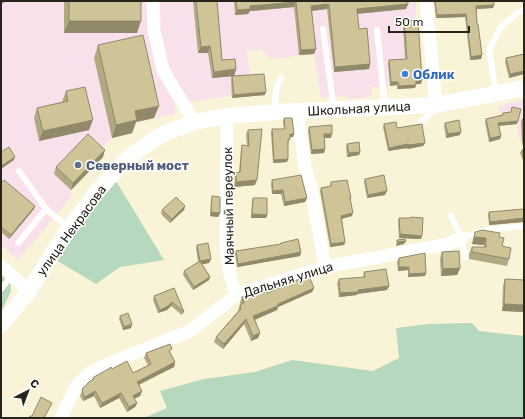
<svg xmlns="http://www.w3.org/2000/svg" width="525" height="419" font-family="Rubik,sans-serif">
<style>
.industrial{fill:#f9e1eb}
.green{fill:#b5d8be}
.lines{fill:none;stroke-linecap:round;stroke-linejoin:round}
.service{stroke:#fff;stroke-width:6}
.minor{stroke:#fff;stroke-width:13}
.tertiary{stroke:#fff;stroke-width:16}
.wall{fill:#b1a982}
.shaded-wall{fill:#90896a}
.building{fill:#cec497;stroke:#90896a}
.shop-dot{fill:#3f7fe0;stroke:#fff;stroke-width:1.5}
.service-dot{fill:#5c6f8a;stroke:#fff;stroke-width:1.5}
.labels{text-anchor:middle;stroke-width:3;stroke-linejoin:round;paint-order:stroke}
.shop-label{font-size:13px;font-weight:bold;fill:#366cbe;stroke:#fff;text-anchor:start}
.street-label{font-size:13px;fill:#27251b;stroke:#fff}
.service-label{font-size:13px;font-weight:bold;fill:#4e5e75;stroke:#fff;text-anchor:start}
</style>
<rect width="100%" height="100%" fill="#f9f3d8"/>
<path class="industrial" d="M1,1H416V24L419,61L390,86L372,87V96L351,99L343,96L321,98L314,54L270,59L262,49L247,51L250,78L263,77L265,95L232,98V96L222,97L189,102L174,106L175,114L130,124L132,133L112,138L97,152L54,174L71,190L70,199L18,260L1,245Z
M524,99V149L517,133L519,118L502,116L498,106Z"/>
<path class="green" d="M116,181L164,260L120,267L96,284L56,260L73,233Z
M1,274L10,282L11,291L1,312Z
M472,323L479,331L524,336V418H144L167,408L160,391L204,379L255,372L292,360L373,371L399,358L396,328L429,324Z"/>
<g class="lines">
<path class="service" d="M323,29L334,109
M377,30L385,107
M496,93L489,50L501,27L517,13L524,10
M276,112L275,102L276,90L281,78
M420,123L432,112L436,106
M19,171L46,209L68,227
M451,216L462,238L465,257
M462,238C482,229 503,228 524,226
M18,243L46,209
M1,289L12,275"/>
<path class="minor" d="M153,1L154,30L163,70L194,122
M426,1L436,105
M297,111L305,167L311,188L325,267
M227,116L226,250L230,275L236,295
M1,266L29,291
M61,418L75,388L87,375L105,365L190,331L236,295L325,267L448,244L462,238"/>
<path class="tertiary" d="M1,325L29,291L69,228L95,194L116,170L137,151L163,134L194,122L227,116L276,112L436,105L524,88"/>
</g>
<path class="wall" d="M64,1H141L137,33H64Z
M193,1H217L222,60L236,69L234,76L212,78L208,53H198Z
M234,1H408V4L406,9L357,14L359,29L370,64L369,69L334,72L327,9L312,11L314,54L299,55L294,7L250,11L248,14L235,15Z
M434,1H494V5L493,8L477,9V24L482,55L481,59L470,60L465,17L436,18Z
M404,21L421,84H416L415,88L397,89V85L390,86L388,64L389,60L405,59L403,25Z
M98,45L154,118L136,122L132,133L112,138L94,58Z
M524,54V74L509,78L505,62L506,58Z
M232,76L265,95L232,98L231,80Z
M66,91L89,130L39,141L34,118L37,108L62,102Z
M512,107L517,124L499,126L501,136L500,139L489,142L485,122L486,119L502,115L503,113L511,112Z
M284,118L294,134L293,137H290V139L288,143V159L287,162L273,163L271,133L272,129H284L283,122Z
M523,118H524V149L522,143L521,121Z
M445,123L460,135L446,138L444,126Z
M384,124L425,143L423,146L407,149V148L388,151L383,127Z
M309,127L331,138H324L325,149L324,153L311,154L308,131Z
M248,130L255,185L234,187L235,177L236,173L239,172L241,150L242,145L247,146L246,134Z
M347,144L360,152L359,155L347,157L346,147Z
M524,149V163L520,153L522,150Z
M103,157L71,190L54,174L56,167Z
M365,179L385,195L367,198L364,182Z
M272,180L307,198L305,202L284,206L281,194H272L271,184Z
M331,182L351,198L350,200L352,216L342,219L345,242L344,245L330,247L320,191L321,188L330,186Z
M1,183L34,209L9,239L1,232Z
M212,196L220,213L218,217L210,216L211,200Z
M253,198L267,215L266,218H251L252,201Z
M185,206L184,210L170,223L161,214L162,210Z
M524,209V222L489,225L488,215L489,212Z
M399,218L421,239L399,238L398,222Z
M475,232L499,237L502,246L509,259L507,266L469,259V254L472,247H484V245L472,244Z
M281,243L301,252L300,256L237,267L235,254L236,251L280,244Z
M197,245L211,259L209,263L202,264L210,277L209,280L193,290L183,275L184,271L198,262L196,248Z
M442,252L460,268L457,275L441,276L440,259Z
M399,258L426,273L425,276L408,277V270L398,271L397,262Z
M364,272L389,286L387,290L357,294V295L339,297L337,283L339,279L363,277Z
M505,279L524,280V312L502,311L503,286Z
M174,288L184,312L182,315L171,306L167,310L158,313L153,300L154,296Z
M314,288L312,292L278,307L277,310L255,320L260,333L258,338L251,341L244,324L223,349L214,342L216,337L238,311V310L240,305H241L240,302L242,297L267,293Z
M120,316L132,324L131,328L123,330L119,319Z
M146,353L171,354L175,362L174,367L139,385L142,391L140,396L134,399L137,403L135,407L127,412L119,398L100,408L94,396L83,401L80,396L82,391L92,380L93,378L112,369L133,373L148,365L144,358Z"/>
<path class="shaded-wall" d="M1,1H7L1,4Z
M296,2L294,7L250,11L248,14L235,15L237,10L250,6Z
M329,4L327,9L310,11L311,6Z
M408,4L406,9L355,14L357,9Z
M494,5L493,8L475,9L476,6Z
M466,14L465,17L436,18L437,15Z
M69,21H141L137,33H64Z
M210,46L208,53H198L201,47Z
M316,49L314,54L299,55L301,50Z
M482,55L481,59L470,60L471,57Z
M370,64L369,69L334,72L335,67Z
M236,69L234,76L212,78L214,72Z
M524,71V74L509,78L510,74Z
M422,80L421,84H415L416,81Z
M391,82H398L397,85L390,86Z
M416,85L415,88L397,89L399,86Z
M266,92L265,95L232,98L234,95Z
M159,106L154,118L136,122L132,133L112,138L116,125L135,111Z
M93,120L89,130L39,141L43,131Z
M518,121L517,124L497,126L498,123Z
M461,132L460,135L446,138L448,134Z
M290,134H294L293,137H288Z
M324,134H332L331,138H322Z
M501,136L500,139L489,142L490,138Z
M425,143L423,146L407,149L408,145Z
M408,144L407,148L388,151L389,148Z
M325,149L324,153L311,154L312,150Z
M105,150L103,157L71,190L73,183Z
M360,152L359,155L347,157L349,153Z
M15,157L14,160L1,169V166Z
M288,159L287,162L273,163L274,160Z
M257,180L255,185L234,187L236,182Z
M283,190L281,194H272L273,191Z
M387,191L385,195L367,198L368,195Z
M307,198L305,202L284,206L285,202Z
M35,206L34,209L9,239L11,235Z
M185,206L184,210L170,223L172,219Z
M211,212L220,213L218,217L210,216Z
M353,213L352,216L340,219L341,216Z
M252,214L267,215L266,218H251Z
M524,218V222L489,225L490,222Z
M400,234L422,236L421,239L399,238Z
M474,237L486,238L484,245L472,244Z
M406,241L404,244L396,246L397,242Z
M345,242L344,245L330,247L331,244Z
M301,252L300,256L237,267L238,264Z
M211,259L209,263L198,265L200,261Z
M399,267H409L408,270L398,271Z
M460,268L457,275L441,276L443,269Z
M426,273L425,276L408,277L409,274Z
M210,277L209,280L193,290L194,287Z
M389,286L387,290L357,294V295L339,297L340,293Z
M314,288L312,292L278,307L277,310L251,321L253,316L278,304Z
M172,302L171,306L167,310L158,313L160,310Z
M504,304L524,305V312L502,311Z
M246,319L244,324L223,349L224,344Z
M132,324L131,328L123,330L124,327Z
M260,333L258,338L251,341L253,336Z
M175,362L174,367L135,386L137,382Z
M95,391L94,396L83,401L85,397Z
M142,391L140,396L131,400L133,396Z
M121,393L119,398L100,408L102,403Z
M137,403L135,407L127,412L129,407Z"/>
<path class="building" d="M69,1H141V21H69Z
M196,1H217L222,60L235,59L236,69L214,72L210,46L201,47Z
M236,1H408V4L357,9L359,29L367,28L370,64L335,67L329,4L311,6L316,49L301,50L296,2L250,6V9L237,10Z
M435,1H494V5L476,6L477,24H478L482,55L471,57L466,14L437,15Z
M418,20L422,80L416,81V85L399,86L398,82H391L389,60L407,59L404,21Z
M143,35L159,106L135,111L137,120L116,125L98,45Z
M524,54V71L510,74L506,58Z
M264,74L266,92L234,95L232,76Z
M85,87L93,120L43,131L37,108L68,101L66,91Z
M512,107L521,109L518,121L498,123L501,136L490,138L486,119L503,115V113L511,112Z
M284,118H292L294,134H290V139H288V159L274,160L272,129H285Z
M523,118H524V142L523,140Z
M459,120L461,132L448,134L445,123Z
M396,122L397,128L422,124L425,143L408,145V144L389,148L384,124Z
M332,125V134H324L325,149L312,150L309,127Z
M262,129L257,180L236,182V173L240,172L242,145L249,146L248,130Z
M88,134L105,150L73,183L56,167Z
M359,142L360,152L349,153L347,144Z
M9,147L15,157L1,166V152Z
M524,149V156L522,150Z
M301,175L307,198L285,202L283,190L273,191L272,180Z
M384,175L387,191L368,195L365,179Z
M4,180L35,206L11,235L1,227V183Z
M347,180L351,198H350L353,213L341,216L345,242L331,244L321,188L331,186V182Z
M212,196L220,197V213L211,212Z
M176,197L185,206L172,219L162,210Z
M253,198H267V215L252,214Z
M524,209V218L490,222L489,212Z
M411,217L423,218L422,236L400,234L399,218H411Z
M482,230L500,233L499,237L504,238L502,246L511,248L509,259L472,252V247H486V238L474,237L475,232Z
M298,239L301,252L238,264L236,251L281,244V243Z
M405,239L406,241L397,242V240Z
M208,243L211,259L200,261L197,245Z
M459,251L460,268L443,269L442,252Z
M425,253L426,273L409,274V267H399V258Z
M200,261L210,277L194,287L184,271Z
M386,269L389,286L358,290V292L340,293L339,279L365,277L364,272Z
M309,276L314,288L278,304V306L253,316L260,333L253,336L246,319L224,344L216,337L241,309L240,305L244,303L242,297L265,290L267,293L297,280Z
M505,279L524,280V305L504,304Z
M174,288L184,312L172,302L168,306L160,310L154,296Z
M128,313L132,324L124,327L120,316Z
M170,344L172,349L169,351L175,362L137,382L142,391L133,396L137,403L129,407L121,393L102,403L95,391L85,397L82,391L83,388L90,381L94,379L93,378L94,377L110,368L111,367L112,369L127,361L133,373L151,364L146,353Z
M41,397L52,403L44,418H29L30,416H32Z"/>
<circle class="shop-dot" cx="405" cy="74" r="4"/>
<circle class="service-dot" cx="78" cy="165" r="4"/>
<g class="labels">
<g class="shop-label">
<text x="413" y="79">Облик</text>
</g>
<g class="street-label">
<text transform="translate(359 108) rotate(-3)" y="5">Школьная улица</text>
<text transform="translate(228 206) rotate(-91)" y="5">Маячный переулок</text>
<text transform="translate(71 230) rotate(-54)" y="5">улица Некрасова</text>
<text transform="translate(288 279) rotate(-17)" y="5">Дальняя улица</text>
</g>
<g class="service-label">
<text x="86" y="170">Северный мост</text>
</g>
</g>
<rect width="525" height="419" fill="none" stroke="#27251b" stroke-width="4"/>
<g transform="translate(28 391) rotate(42)" stroke="#ffffff" stroke-width="3" paint-order="stroke">
<path d="M0-3L7 15L0 10L-7 15Z" fill="#27251b"/>
<text y="-6" font-size="11" font-weight="bold" text-anchor="middle" fill="#27251b">С</text>
</g>
<path d="M389 26v6h80v-6" fill="none" stroke="#27251b" stroke-width="2"/>
<text x="395" y="26" font-size="12" fill="#27251b" stroke="#ffffff" stroke-width="3" paint-order="stroke">50 m</text>
</svg>
